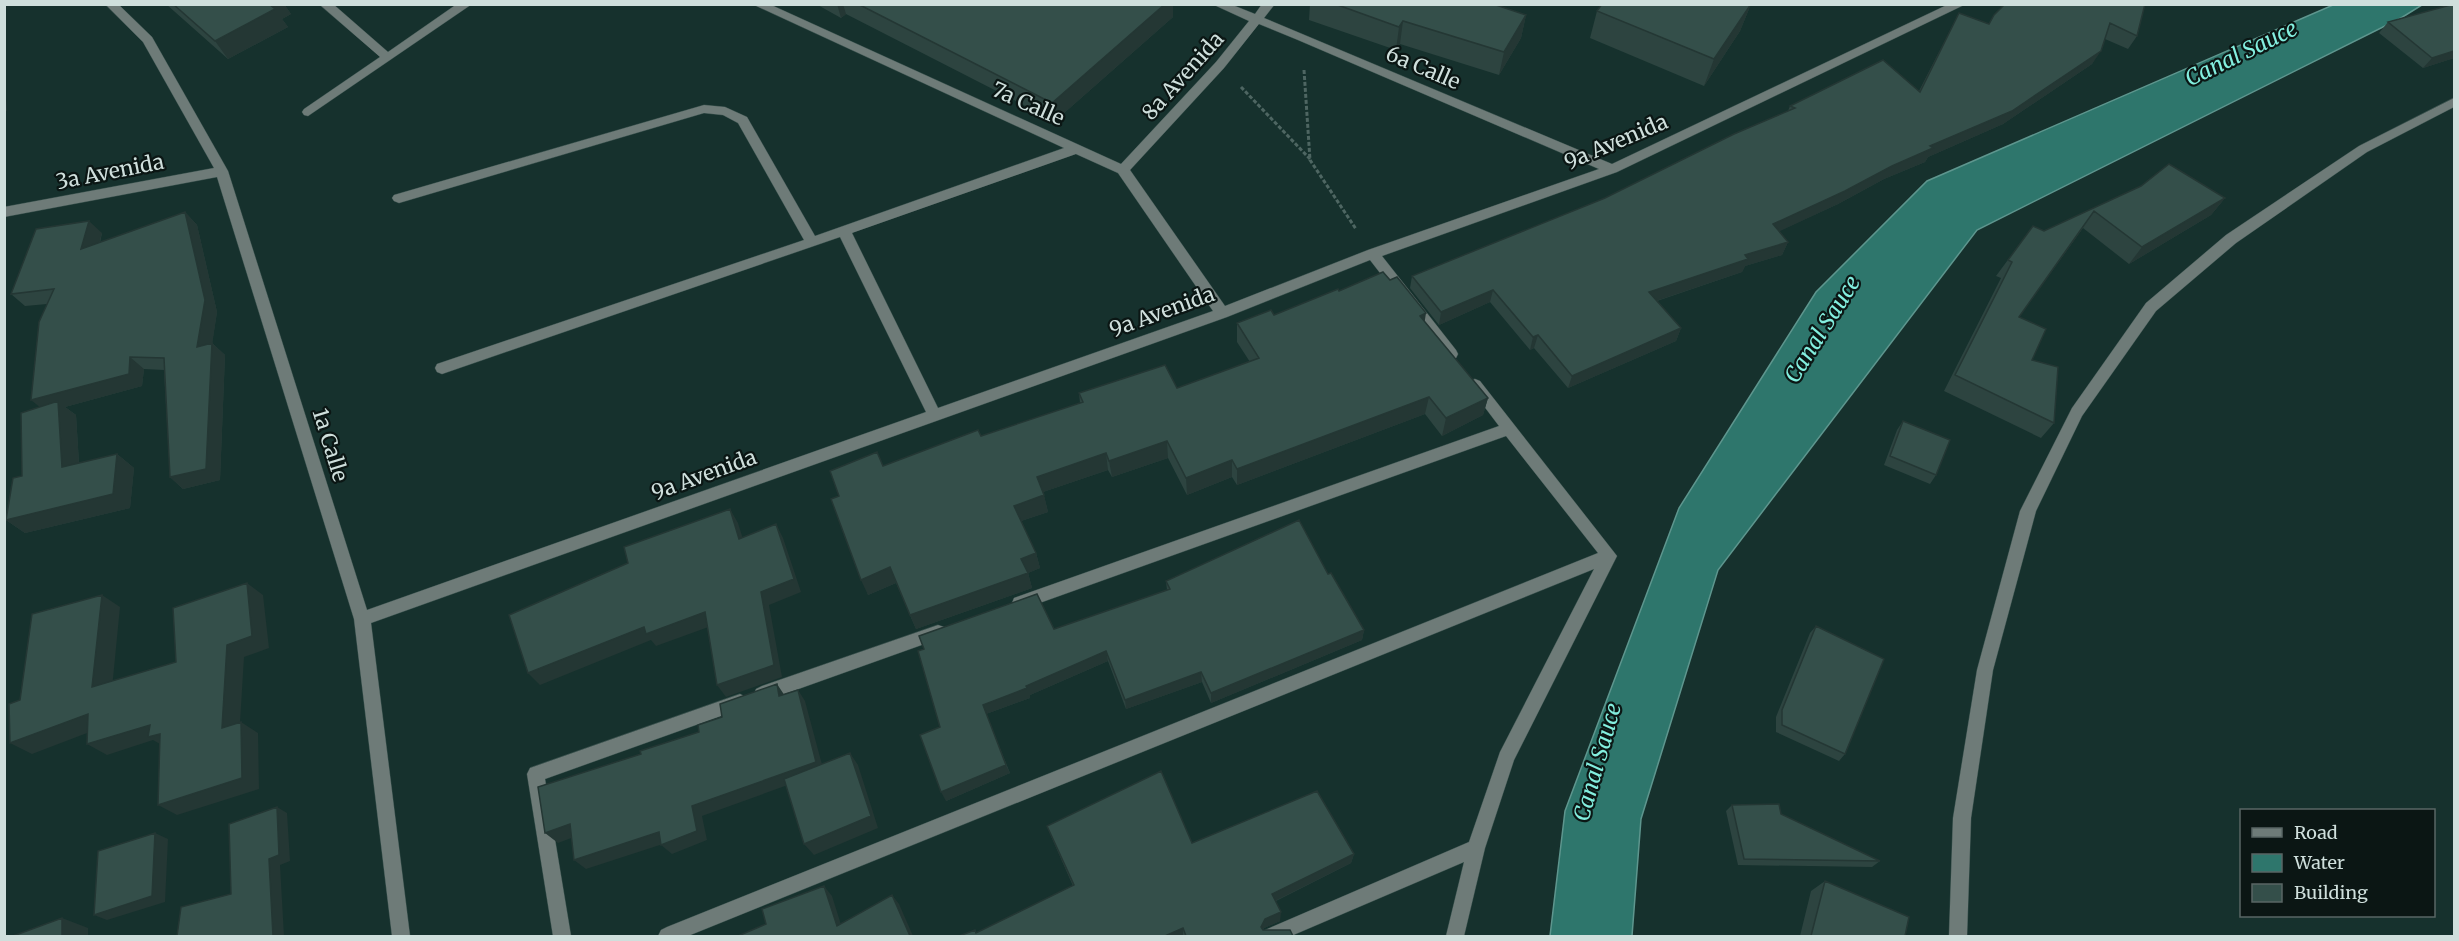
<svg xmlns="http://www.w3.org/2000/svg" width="2459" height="941" font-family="Merriweather,serif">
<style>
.water{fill:#2e766c;stroke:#5e968e;stroke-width:1.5}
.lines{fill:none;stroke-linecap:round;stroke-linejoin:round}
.minor-casing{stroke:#344d49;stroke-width:1}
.path{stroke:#4e6662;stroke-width:3;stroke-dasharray:4 2;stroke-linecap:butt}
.minor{fill:#6e7b78;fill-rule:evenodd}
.wall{fill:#2d4440}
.shaded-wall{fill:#243734}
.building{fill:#344f4a;stroke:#243734;stroke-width:1.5}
.labels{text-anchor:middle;stroke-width:4.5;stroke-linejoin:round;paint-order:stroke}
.street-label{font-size:21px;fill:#cfdfdc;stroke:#0b1614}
.water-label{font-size:22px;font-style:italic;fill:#83efdf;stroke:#0b1614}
</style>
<rect width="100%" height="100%" fill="#16312d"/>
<path class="water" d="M2333,5H2422L2401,18L1977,230L1718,570L1641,819L1632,936H1550L1565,811L1679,508L1816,292L1927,181Z"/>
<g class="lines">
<g class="minor-casing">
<path id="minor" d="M105,4H118L152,37L228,171L367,610L926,412L840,237L442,374L437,372L435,368L437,364L804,240L738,123L723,115L704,113L399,203L394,201L392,198L394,195L704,105L725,107L747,117L815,236L1064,148L752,4H769L1121,164L1216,62L1249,21L1212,4H1230L1255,14L1262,4H1275L1264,18L1612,164L1949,4H1966L1617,172L1382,256L1456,350L1458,354L1456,358H1446L1370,260L1227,317L371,623L410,936H392L354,619L217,177L4,217V207L214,168L143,42ZM1259,24L1298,40L1599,169L1368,250L1225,306L1130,170L1224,68ZM1076,154L1118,173L1213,311L938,408L852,233Z
M319,4H333L388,52L457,4H472L308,116L304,115L302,112L304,109L380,57Z
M2454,98V107L2367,152L2236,243L2156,311L2082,416L2036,511L1993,670L1971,818L1967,936H1949L1953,818L1977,670L2020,511L2072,408L2146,303L2226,235L2359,146Z
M1475,379L1480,381L1617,556L1514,760L1485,848L1464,936H1446L1464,862L1291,936H1262L1265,930L1469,842L1500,752L1594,569L688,936H658L661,930L667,927L1598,553L1506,436L1020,610L1014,608L1012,603L1014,598L1499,426L1468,385L1470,381Z
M938,625L944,627L946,632L944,637L762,702L756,699L754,694L756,689L762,686Z
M740,694L746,697L748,702L746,707L545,779L571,936H553L527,774L530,768Z"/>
</g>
<path class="path" d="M1304,70L1310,160L1356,229
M1241,87L1310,159"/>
<use href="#minor" class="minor"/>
</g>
<path class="wall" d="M166,4H284L291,14L282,19L288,27L228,59Z
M816,4H1173V17L1055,121L846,14L841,18Z
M1310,4H1499L1498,6L1526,15L1521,38L1499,75L1400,44L1396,50L1309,20Z
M1751,4L1740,31L1704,86L1590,38L1597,11Z
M2145,4L2137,36L2128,49L2105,39L2092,64L2003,124L1928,157L1925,162L1884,179L1838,204L1779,231L1788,242L1782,255L1745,266L1742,272L1657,301L1681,328L1676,341L1568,388L1534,348L1530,350L1490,302L1439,325L1410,288L1412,276L1605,198L1788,111L1790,106L1919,91L1959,13L1989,24Z
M2454,4V58L2423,68L2379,33L2388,22Z
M2141,186L2225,198L2211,215L2129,264L2083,228L2019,317L2032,360L2054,423L2041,438L1944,391L2001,278L1996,276L2033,226L2044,231Z
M185,212L197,225L217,312L212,343L225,355L220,480L183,489L170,477L164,370L144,369L142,386L65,407L76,415L79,463L117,454L134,468L130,508L25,533L6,520L22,476L40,407L47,304L25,306L11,294L102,233L100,243Z
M1339,291L1425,322L1488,398L1483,415L1442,436L1425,414L1237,485L1232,477L1187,495L1168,458L1112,477L1108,470L1043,492L1048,512L1021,521L1036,553L1040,568L1028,573L1032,588L916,629L896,583L868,595L839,496L981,436L1080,403L1079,393L1177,388L1250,362L1237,342V323L1274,315Z
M1903,421L1936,475L1930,484L1884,465L1897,430Z
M1328,574L1364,630L1362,640L1211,703L1202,682L1126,709L1108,661L1030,695V698L986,714L1010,773L946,801L940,727L1054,629L1167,590L1166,581Z
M1816,626L1845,754L1839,761L1776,732V717L1810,633Z
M1732,805L1781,814L1880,861L1872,867L1738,865L1726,811Z
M1047,826L1192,843L1354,854L1351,863L1276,901L1280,921L1264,928L1263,930L1293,936H959L977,933L1073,886L1051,836Z
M1825,881L1905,936H1800L1811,891Z"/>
<path class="shaded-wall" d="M268,4H284L291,14L282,19L288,27L228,59L215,41Z
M837,4H843L846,14L841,18Z
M1165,4H1173V17L1055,121L1052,103Z
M1751,4L1740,31L1704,86L1714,59Z
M1526,15L1521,38L1499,75L1504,52Z
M1403,21L1400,44L1396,50L1399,27Z
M2101,51L2092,64L2003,124L1928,157L1925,162L1884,179L1838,204L1767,237L1773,224L1930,146Z
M2454,51V58L2423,68L2432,58Z
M4,74L7,111L4,112Z
M2225,198L2211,215L2129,264L2142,247Z
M185,212L197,225L217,312L210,359L197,347Z
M89,221L102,233L94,262L81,249Z
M1788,242L1782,255L1745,266L1742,272L1644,305L1649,292L1745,255Z
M1493,290L1490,302L1439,325L1441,312Z
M1426,313L1423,332L1420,316Z
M1681,328L1676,341L1568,388L1572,376Z
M1538,335L1534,348L1530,350L1533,337Z
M212,343L225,355L220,480L183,489L170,477Z
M130,357L144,369L142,386L65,407L76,415L80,480L62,467L46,412L31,400Z
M1429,397L1425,414L1237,485V469Z
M1488,398L1483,415L1442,436L1446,418Z
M1167,441L1168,458L1112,477L1109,461Z
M1106,453L1108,470L1040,493L1037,477Z
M117,454L134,468L130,508L25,533L6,520Z
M1232,460V477L1187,495L1186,478Z
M1044,495L1048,512L1018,522L1014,506Z
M730,509L738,523L747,552L739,539Z
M776,524L783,538L801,592L769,605L782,677L726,697L717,685L761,592Z
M1036,553L1040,568L1028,573L1032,588L916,629L910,615L1021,559Z
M890,567L896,583L868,595L861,580Z
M247,583L263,595L269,648L244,657L239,739L222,728L227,645Z
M102,595L120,607L111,699L92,687Z
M705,612L714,625L656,646L651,640L540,685L528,673L644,627Z
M1364,630L1362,640L1211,703V693Z
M1106,651L1108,661L1030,695V698L986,714L983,705Z
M1201,672L1202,682L1126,709L1125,700Z
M777,684L785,696H779Z
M798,690L805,701L824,772L702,816L707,840L672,854L661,845L666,843L586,869L574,860L659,832L692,806Z
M88,714L108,725L32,754L10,743Z
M241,722L258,733L259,789L177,815L158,805Z
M150,725L168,736L167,748L153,740L107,755L87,744Z
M850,753L858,765L878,828L814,855L804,844Z
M1006,765L1010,773L946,801L941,792Z
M277,807L287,813L290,861L280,865L284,936H273L269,859Z
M570,824L582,834L558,843L545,833Z
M155,833L168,839L165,902L107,920L94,915Z
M1354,854L1351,863L1271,903L1272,894Z
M824,886L832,896L844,934L837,926Z
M892,895L899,904L913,936H910Z
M1281,912L1280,921L1264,928L1260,935L1261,927L1265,919Z
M62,918L88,928V936H62Z
M1183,928V936H1165Z"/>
<path class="building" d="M173,4H269L275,9L215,41Z
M858,4H1165L1052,103Z
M1335,4H1493L1526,15L1504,52L1403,21L1399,27Z
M1602,4H1751L1714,59L1597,11Z
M2005,4H2145L2137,36L2110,23L2101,51L2012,111L1930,146L1933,148L1892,166L1845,191L1773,224L1788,242L1745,255L1748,259L1649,292L1681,328L1572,376L1538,335L1533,337L1493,290L1441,312L1412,276L1605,198L1734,134L1795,108L1790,106L1883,60L1920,92L1959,13L1989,24L1994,15Z
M2454,4V51L2432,58L2388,22Z
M2169,164L2225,198L2142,247L2094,211L2019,317L2046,329L2032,360L2058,367L2054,423L1955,375L2012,262L2008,260L2033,226L2044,231L2141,186Z
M185,212L205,300L197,347L212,343L206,469L170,477L164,358L130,357L129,374L31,400L39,322L54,289L11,294L36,229L89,221L81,249Z
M1383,272L1390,280L1397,277L1426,313L1420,316L1488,398L1446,418L1429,397L1237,469L1232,460L1186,478L1167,441L1109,461L1106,453L1037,477L1044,495L1014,506L1036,553L1021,559L1028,573L910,615L890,567L861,580L831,499L839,496L830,471L877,452L883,466L978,430L981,436L1083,402L1079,393L1165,365L1177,388L1259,358L1237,323L1271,310L1274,315L1338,289L1339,291Z
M58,401L62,467L117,454L113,494L6,520L13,478L22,476L21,413Z
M1903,421L1950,440L1936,475L1890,456Z
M730,509L739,539L776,524L794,579L761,592L774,665L717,685L705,612L646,634L644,627L528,673L509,615L628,563L624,547Z
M1299,520L1328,574L1331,573L1364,630L1211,693L1201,672L1125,700L1106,651L1026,686L1027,688L983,705L1006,765L941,792L920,735L940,727L918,651L924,649L919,636L1037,594L1054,629L1170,589L1166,581Z
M247,583L252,636L227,645L222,728L241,722L242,778L158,805L160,734L148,737L150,725L87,744L88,714L10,743L9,704L20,700L32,614L102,595L92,687L176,662L173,608Z
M1816,626L1884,659L1845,754L1782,725V710Z
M777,684L779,696L798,690L816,762L692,806L697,831L661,845L659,832L574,860L570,824L545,833L538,787L641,754L640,751L699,732L698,725L722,717L720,704Z
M850,753L871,816L804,844L784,779Z
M1161,771L1192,843L1317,791L1354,854L1272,894L1281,912L1265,919L1261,927L1263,930H1290L1293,936H1186L1183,928L1165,936H959L975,930L976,933L1074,885L1047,826Z
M1779,804L1781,814L1880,861L1744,859L1732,805Z
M277,807L279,855L269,859L273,936H177L181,907L231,894L229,824Z
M155,833L152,896L94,915L98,851Z
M1825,881L1909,917L1905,936H1811Z
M824,886L837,926L892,895L910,936H738L766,924L762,909Z
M62,918V936H13Z"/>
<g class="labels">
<g class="street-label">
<text transform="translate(1423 68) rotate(23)" y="7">6a Calle</text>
<text transform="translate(1183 76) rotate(-48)" y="7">8a Avenida</text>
<text transform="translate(1028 104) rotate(24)" y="7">7a Calle</text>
<text transform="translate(1616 142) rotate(-23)" y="7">9a Avenida</text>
<text transform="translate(110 172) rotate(-11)" y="7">3a Avenida</text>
<text transform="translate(1162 312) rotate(-20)" y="7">9a Avenida</text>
<text transform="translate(330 445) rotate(73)" y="7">1a Calle</text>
<text transform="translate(704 475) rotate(-20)" y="7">9a Avenida</text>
</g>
<g class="water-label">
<text transform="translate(2241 53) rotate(-26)" y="8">Canal Sauce</text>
<text transform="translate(1822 329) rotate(-58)" y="8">Canal Sauce</text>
<text transform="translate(1597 762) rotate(-74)" y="8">Canal Sauce</text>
</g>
</g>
<rect width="2459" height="941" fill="none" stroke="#cfdfdc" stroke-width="12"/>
<rect x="2240" y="809" width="195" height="108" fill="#0b1614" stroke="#596664" stroke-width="1.5"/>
<rect x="2252" y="828" width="30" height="9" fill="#6e7b78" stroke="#596664" stroke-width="1.5"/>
<text x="2294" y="839" font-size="18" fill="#cfdfdc">Road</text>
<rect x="2252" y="854" width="30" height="18" fill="#2e766c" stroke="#596664" stroke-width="1.5"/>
<text x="2294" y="869" font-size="18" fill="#cfdfdc">Water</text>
<rect x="2252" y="884" width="30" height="18" fill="#344f4a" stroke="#596664" stroke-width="1.5"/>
<text x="2294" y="899" font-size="18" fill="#cfdfdc">Building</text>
</svg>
